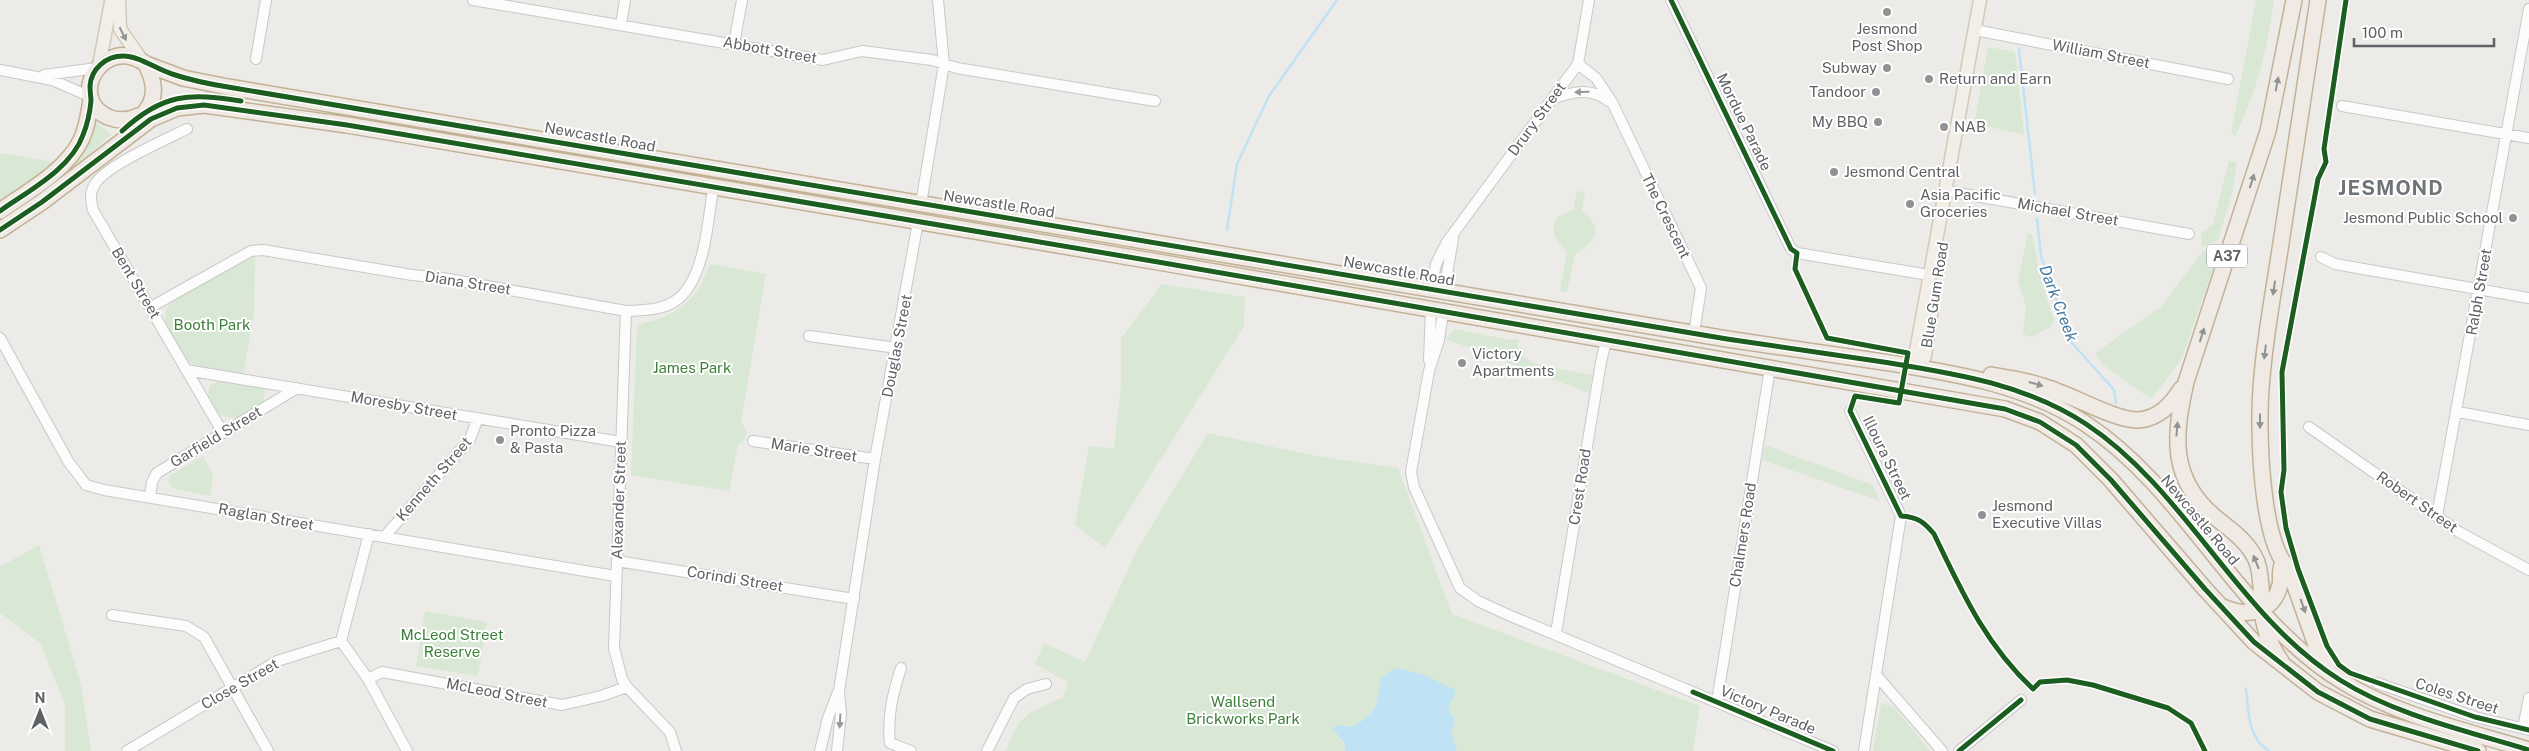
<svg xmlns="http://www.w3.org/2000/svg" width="2529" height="751" font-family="'Public Sans',sans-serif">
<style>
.green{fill:#d8e8d4}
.water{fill:#bfe2f5}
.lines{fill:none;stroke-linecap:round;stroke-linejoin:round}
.stream{stroke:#bfe2f5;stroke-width:2.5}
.minor-casing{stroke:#c7c8c8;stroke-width:12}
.major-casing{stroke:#d3c9b8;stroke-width:15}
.highway-casing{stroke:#c3b197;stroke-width:18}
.minor{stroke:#fcfcfc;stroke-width:10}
.major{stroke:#f2efe9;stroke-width:12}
.highway{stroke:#efeae3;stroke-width:15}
.cycleway-casing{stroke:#fff;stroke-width:8}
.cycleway{stroke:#1b5e20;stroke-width:5}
.oneway{fill:#929393}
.oneway2{fill:#919291}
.oneway3{fill:#95989a}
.poi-dot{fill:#909293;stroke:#fff;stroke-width:2}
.labels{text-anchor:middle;stroke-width:4;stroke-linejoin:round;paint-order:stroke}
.shield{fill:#fff;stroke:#8e9193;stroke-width:1}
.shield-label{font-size:14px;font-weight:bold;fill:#5e6265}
.poi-label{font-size:15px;fill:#5e6265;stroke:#fff;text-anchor:start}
.street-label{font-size:15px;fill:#5e6265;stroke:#fff}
.park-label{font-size:15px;fill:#3d803a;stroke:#fff}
.water-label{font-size:16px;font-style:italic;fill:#457ba3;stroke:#fff}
.district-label{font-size:20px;font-weight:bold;letter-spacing:1px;fill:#6f7477;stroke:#fff}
</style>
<rect width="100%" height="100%" fill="#edebe8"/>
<path class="green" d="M2256,0H2274C2267,49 2257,92 2235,136L2231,133Z
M1988,47L2015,52L2024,134L1974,124Z
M94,121L111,134L81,163L0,223V218L31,197Z
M0,153L53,162L34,181L0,202Z
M2229,161L2237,162L2232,194L2218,240L2202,247L2201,233L2213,224Z
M1577,191L1585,192L1582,211C1604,228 1596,243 1575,254L1567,292L1560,291L1567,251C1548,237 1548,216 1573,210Z
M2028,233L2032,234L2042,283L2054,320L2051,327L2031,337L2023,334L2026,307L2018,280Z
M2204,250L2215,263L2181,360L2151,399L2103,365L2095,353L2162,306Z
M255,256L254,314L243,374C228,372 208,372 193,364C183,359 163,327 165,315C165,308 170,304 175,299Z
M710,264L766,274L741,422L747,432L743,443L738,444L729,491L631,475L637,328C642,321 650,322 658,319C685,310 701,291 710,264Z
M1162,284L1245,297L1244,326L1105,548L1075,525L1089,446L1114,449L1121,384V338Z
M1455,329L1511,340L1519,339L1517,352L1534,364L1592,375L1589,393L1446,339Z
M220,380L262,388L265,392L264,401C246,421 216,427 208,394L210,385Z
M1208,433L1316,456L1398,468L1452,614L1700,706L1693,751H1457L1451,734L1455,720L1448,709L1381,678C1377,706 1377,711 1353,727L1337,725L1345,751H1006C1019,714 1028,712 1063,698L1068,682L1035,664L1044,643L1085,662L1138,548Z
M1765,445L1873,485L1880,501L1762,460Z
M203,456L213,475L210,496L172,488L168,481L169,476Z
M39,545L81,684L91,751H65V705L40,643L0,613V567Z
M425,611L487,622L478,676L416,666Z
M1881,703L1894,707L1930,751H1873Z"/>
<path class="water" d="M1396,668L1421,674L1456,690L1448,709L1455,720L1451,734L1457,751H1345L1344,743L1333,728L1337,725L1353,727C1378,711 1377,706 1381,678Z"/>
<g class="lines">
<path class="stream" d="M2019,49L2035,194
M2037,219L2041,256L2072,343L2114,390L2116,403
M1227,230L1237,164L1269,96L1337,0
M2246,689C2249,712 2247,737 2269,751"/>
<g class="minor-casing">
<path id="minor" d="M473,0L823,60L862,51L932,60L957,68L1155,101
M1671,0L1791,249L1797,253L1929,275
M621,25L625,0
M1975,30L2228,79
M734,44L742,0
M256,59L266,0
M1578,64L1596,78L1612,102L1701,288L1694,333
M0,70L52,80L91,97
M44,75L97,68
M1552,99C1572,92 1590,87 1609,101
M2342,106L2529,138
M187,129C165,140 107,165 95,184C89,193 91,201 93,210L223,433
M1947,191L2189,234
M921,204L944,64L938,0
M2321,257L2335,264L2529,298
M1431,289L1436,264L1447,242L1578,64L1589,0
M1444,291L1453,239
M151,307L251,251L263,250L412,275L443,278L626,311C643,310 663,311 678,299C705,277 708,221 713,188
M626,311L614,648L622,679L627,687L670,732L676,751
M1443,312L1439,340L1429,371L1411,472L1414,487L1460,588L1478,601L1506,614L1833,751
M809,336L897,348
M0,338L68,461L86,485L104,490L615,576
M1429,360L1431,310
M186,370L621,442
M1850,411L1901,516L1864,751
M2458,412L2529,425
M2309,427L2459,532L2529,570
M753,441L875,459
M150,497L152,482L157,473L297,388
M2437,516L2529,9
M385,536L470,439L478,418
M617,561L854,599
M112,615L186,626L204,637L268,751
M1556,633L1601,362L1606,341
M341,641L368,679L407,751
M901,668C893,693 887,716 890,743L911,751
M1877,676L1942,751
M368,679L382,672L562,705L601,696L627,687
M2377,683L2475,717L2529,730
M1717,702L1770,368
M2523,728L2529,698
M127,751L277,661L341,641L369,534
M820,751L828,718L838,692
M837,751L841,714L839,691L875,459L918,222
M987,751L1014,698L1027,689L1046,684
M1959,751L2021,700"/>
</g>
<g class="major-casing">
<path id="major" d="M119,0L120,29L143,62
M99,66L111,2
M1918,368L1916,351L1980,0
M1918,368L1925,356L1932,308"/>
</g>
<g class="highway-casing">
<path id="highway" d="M2318,0C2306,81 2294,162 2281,243C2274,291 2264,340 2261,389C2258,429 2260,541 2289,569L2318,651L2328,667
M146,64L183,78L228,87L1727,339C1781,347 1835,355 1890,363C1958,374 2027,385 2086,424C2186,490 2238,616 2340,680C2395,715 2467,731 2529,750
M138,116C128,121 118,121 108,117C65,97 105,33 146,64C154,81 158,96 145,112
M0,211C27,192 66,171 81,140C87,128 89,113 91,99
M0,230L42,202L151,119L177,108L204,105L347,125L1158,262L2005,409L2040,422L2076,445L2111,480L2205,589L2254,642L2318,692L2370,719L2478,751
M1991,375C2010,378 2030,381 2048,388C2072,395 2116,421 2139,420C2159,418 2171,405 2181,389
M2223,607C2247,618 2273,613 2280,585C2282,576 2278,574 2283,562
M2281,661C2270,646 2263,626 2262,608C2261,592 2262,577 2257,562C2249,542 2232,531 2216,518C2169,479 2174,435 2186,382L2268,131L2294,0"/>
</g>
<use href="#minor" class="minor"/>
<use href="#major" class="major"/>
<use href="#highway" class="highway"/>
<g class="cycleway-casing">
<path id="cycleway" d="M1671,0L1791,249L1797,253L1795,269L1827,338L1908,353L1899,403L1855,396L1850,411L1901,516C1918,517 1924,522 1934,534C1962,592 1985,644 2033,689L2040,682L2067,680L2093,685L2168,708L2191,723L2205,751
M2346,0L2324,149L2326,162L2318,179L2282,372L2284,470L2281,492L2286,528L2298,569L2327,646L2339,665L2350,673L2475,717L2529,730
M122,131C163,93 189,93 241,101
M0,211C28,191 71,169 83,135C87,125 90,112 91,101C91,97 90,92 90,86C91,69 106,56 123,56C139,56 156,69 172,74C190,80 209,84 228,87L1727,339C1781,347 1835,355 1890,363C1958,374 2027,385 2086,424C2186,490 2238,616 2340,680C2395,715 2467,731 2529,750
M0,230L42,202L151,119L177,108L204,105L347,125L1158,262L2005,409L2040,422L2076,445L2111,480L2205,589L2254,642L2318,692L2370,719L2478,751
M1693,692L1833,751
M1959,751L2021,700"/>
</g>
<use href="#cycleway" class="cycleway"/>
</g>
<defs><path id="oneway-solid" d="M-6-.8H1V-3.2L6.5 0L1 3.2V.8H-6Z" transform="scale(1.25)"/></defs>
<use class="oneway" href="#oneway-solid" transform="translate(123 34) rotate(63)"/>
<g class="oneway2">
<use href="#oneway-solid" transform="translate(2277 84) rotate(-79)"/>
<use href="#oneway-solid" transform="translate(2252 181) rotate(-72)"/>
<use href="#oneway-solid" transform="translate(2274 288) rotate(98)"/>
<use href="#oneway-solid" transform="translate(2202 335) rotate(-72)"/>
<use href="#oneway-solid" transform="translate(2265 352) rotate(97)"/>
<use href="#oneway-solid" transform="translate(2036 384) rotate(16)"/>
<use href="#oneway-solid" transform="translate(2260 421) rotate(90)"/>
<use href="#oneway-solid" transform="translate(2177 429) rotate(-85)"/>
<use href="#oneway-solid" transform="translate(2256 562) rotate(-112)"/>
<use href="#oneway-solid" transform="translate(2303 606) rotate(70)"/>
</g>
<g class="oneway3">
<use href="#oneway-solid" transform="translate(1582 92) rotate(179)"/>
<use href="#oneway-solid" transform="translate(840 721) rotate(93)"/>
</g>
<g class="poi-dot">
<circle cx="1887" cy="12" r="5"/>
<circle cx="1887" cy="68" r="5"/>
<circle cx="1929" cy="79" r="5"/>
<circle cx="1876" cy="92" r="5"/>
<circle cx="1878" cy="122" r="5"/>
<circle cx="1944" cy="127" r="5"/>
<circle cx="1834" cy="172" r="5"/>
<circle cx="1910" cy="204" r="5"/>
<circle cx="2513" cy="218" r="5"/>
<circle cx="1462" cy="363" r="5"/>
<circle cx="500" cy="440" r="5"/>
<circle cx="1982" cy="515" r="5"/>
</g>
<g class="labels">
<rect class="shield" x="2207" y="244.5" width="40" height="23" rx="4"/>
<g class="shield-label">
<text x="2227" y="261">A37</text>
</g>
<g class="poi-label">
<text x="1887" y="34" text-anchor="middle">Jesmond<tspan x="1887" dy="17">Post Shop</tspan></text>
<text x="1877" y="73" text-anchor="end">Subway</text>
<text x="1939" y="84">Return and Earn</text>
<text x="1866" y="97" text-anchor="end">Tandoor</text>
<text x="1868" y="127" text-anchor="end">My BBQ</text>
<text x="1954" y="132">NAB</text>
<text x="1844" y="177">Jesmond Central</text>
<text x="1920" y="200">Asia Pacific<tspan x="1920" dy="17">Groceries</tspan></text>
<text x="2503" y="223" text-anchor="end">Jesmond Public School</text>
<text x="1472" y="359">Victory<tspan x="1472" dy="17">Apartments</tspan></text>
<text x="510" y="436">Pronto Pizza<tspan x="510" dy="17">&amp; Pasta</tspan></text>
<text x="1992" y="511">Jesmond<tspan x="1992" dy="17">Executive Villas</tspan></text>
</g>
<g class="street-label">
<text transform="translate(770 50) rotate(10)" y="5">Abbott Street</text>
<text transform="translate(2101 54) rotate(11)" y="5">William Street</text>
<text transform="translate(1537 119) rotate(-54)" y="5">Drury Street</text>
<text transform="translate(1744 122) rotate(64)" y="5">Mordue Parade</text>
<text transform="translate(600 137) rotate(10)" y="5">Newcastle Road</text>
<text transform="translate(999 204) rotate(9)" y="5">Newcastle Road</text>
<text transform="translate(2068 212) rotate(10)" y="5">Michael Street</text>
<text transform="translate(1666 216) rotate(64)" y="5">The Crescent</text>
<text transform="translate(1399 271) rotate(10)" y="5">Newcastle Road</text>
<text transform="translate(136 283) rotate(59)" y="5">Bent Street</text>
<text transform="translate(468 283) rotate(9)" y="5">Diana Street</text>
<text transform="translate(2479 292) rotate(-80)" y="5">Ralph Street</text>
<text transform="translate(1935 295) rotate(-81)" y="5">Blue Gum Road</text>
<text transform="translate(897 346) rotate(-79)" y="5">Douglas Street</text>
<text transform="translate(404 406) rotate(10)" y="5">Moresby Street</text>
<text transform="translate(216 437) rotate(-31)" y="5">Garfield Street</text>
<text transform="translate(814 450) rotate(9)" y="5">Marie Street</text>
<text transform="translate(1887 458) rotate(64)" y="5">Illoura Street</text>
<text transform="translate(434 479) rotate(-49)" y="5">Kenneth Street</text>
<text transform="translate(1580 487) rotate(-81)" y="5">Crest Road</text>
<text transform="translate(619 500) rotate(-88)" y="5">Alexander Street</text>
<text transform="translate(2417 502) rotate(35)" y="5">Robert Street</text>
<text transform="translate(266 517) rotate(10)" y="5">Raglan Street</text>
<text transform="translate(2200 520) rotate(50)" y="5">Newcastle Road</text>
<text transform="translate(1743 535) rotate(-81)" y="5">Chalmers Road</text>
<text transform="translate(735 579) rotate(9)" y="5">Corindi Street</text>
<text transform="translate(240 684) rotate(-30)" y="5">Close Street</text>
<text transform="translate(497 693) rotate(11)" y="5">McLeod Street</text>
<text transform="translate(2457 696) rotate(18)" y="5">Coles Street</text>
<text transform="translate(1768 710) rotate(23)" y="5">Victory Parade</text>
</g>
<g class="park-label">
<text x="212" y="330">Booth Park</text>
<text x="692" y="373">James Park</text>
<text x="452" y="640">McLeod Street<tspan x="452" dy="17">Reserve</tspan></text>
<text x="1243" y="707">Wallsend<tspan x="1243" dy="17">Brickworks Park</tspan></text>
</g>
<g class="water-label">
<text transform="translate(2059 303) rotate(69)" y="6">Dark Creek</text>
</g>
<g class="district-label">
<text x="2391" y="195">JESMOND</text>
</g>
</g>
<g transform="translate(40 711)" stroke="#ffffff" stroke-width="4" paint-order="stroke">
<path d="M0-4L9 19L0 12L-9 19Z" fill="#5e6265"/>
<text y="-8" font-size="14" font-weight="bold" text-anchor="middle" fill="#5e6265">N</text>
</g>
<path d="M2354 38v8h140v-8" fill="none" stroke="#5e6265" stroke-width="2.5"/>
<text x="2362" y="38" font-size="15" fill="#5e6265" stroke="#ffffff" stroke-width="4" paint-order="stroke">100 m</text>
</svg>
